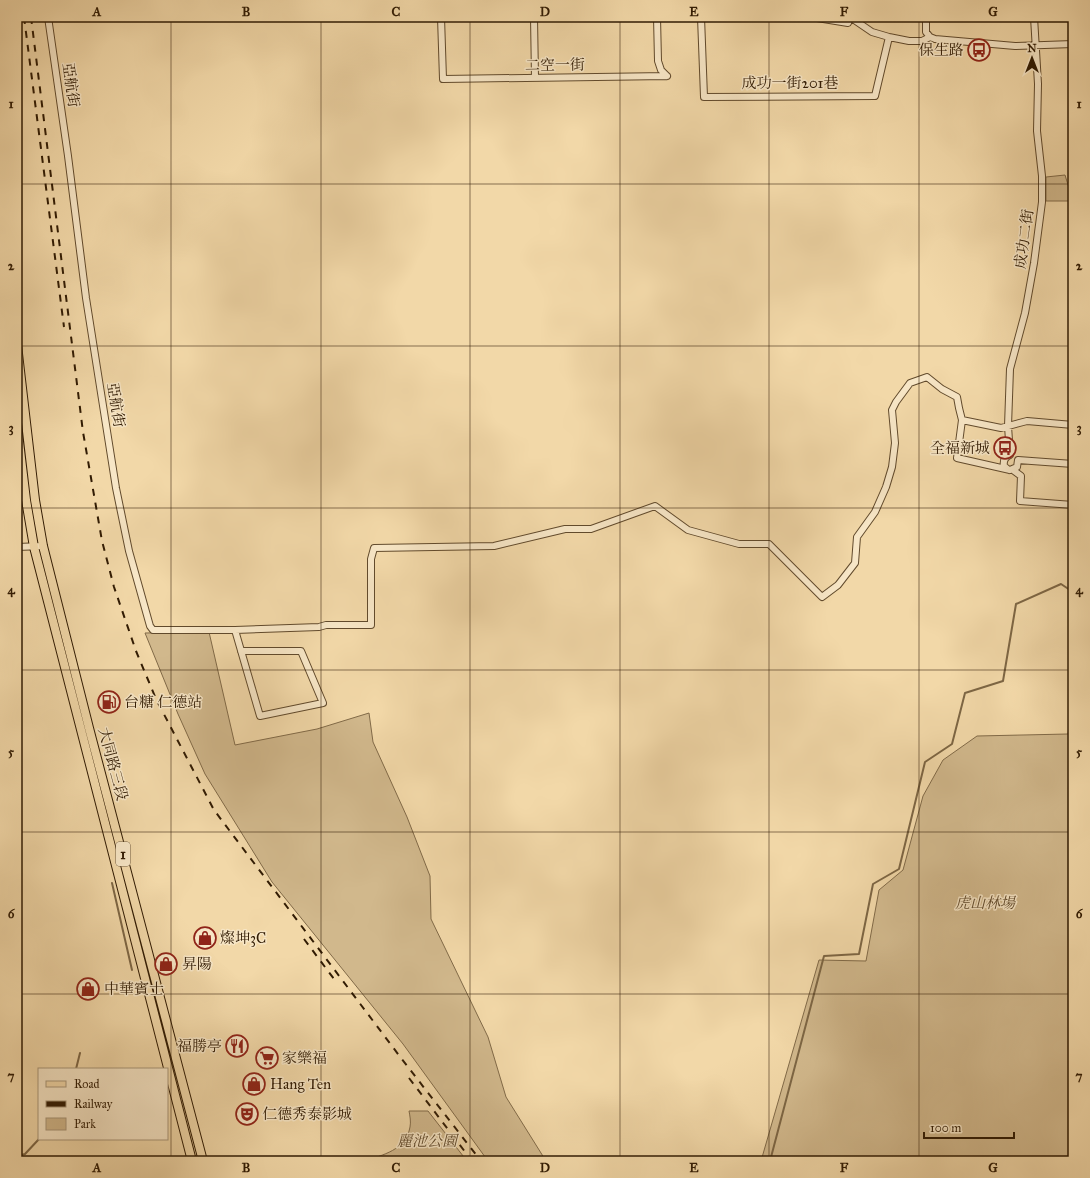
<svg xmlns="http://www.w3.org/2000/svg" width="1090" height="1178" font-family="'IM FELL Great Primer','Noto Serif TC',serif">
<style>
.green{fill:#d1b88c;stroke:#816a48}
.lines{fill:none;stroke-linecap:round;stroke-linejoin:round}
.stream{stroke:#7d6644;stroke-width:2}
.minor-casing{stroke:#614a2c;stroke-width:8}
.major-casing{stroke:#311b03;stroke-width:10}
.minor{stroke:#f7e6c6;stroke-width:6}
.major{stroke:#f2d8a8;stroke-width:8}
.rail{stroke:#311b03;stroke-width:2;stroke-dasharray:7 7;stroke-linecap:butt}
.grid{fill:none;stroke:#311b03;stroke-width:1;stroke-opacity:0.55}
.labels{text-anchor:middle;stroke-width:3;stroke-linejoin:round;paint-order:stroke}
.shield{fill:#f7e6c6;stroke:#6c583e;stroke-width:1}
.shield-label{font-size:14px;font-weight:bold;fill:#311b03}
.poi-label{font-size:15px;fill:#311b03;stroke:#f7e6c6;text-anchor:start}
.street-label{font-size:15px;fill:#311b03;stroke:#f7e6c6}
.park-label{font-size:15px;font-style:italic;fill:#614a2c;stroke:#f7e6c6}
.neatline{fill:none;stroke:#311b03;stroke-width:1.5}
.grid-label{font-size:13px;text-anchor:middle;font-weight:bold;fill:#311b03}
</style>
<rect width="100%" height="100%" fill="#f2d8a8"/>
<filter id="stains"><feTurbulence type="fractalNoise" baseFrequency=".005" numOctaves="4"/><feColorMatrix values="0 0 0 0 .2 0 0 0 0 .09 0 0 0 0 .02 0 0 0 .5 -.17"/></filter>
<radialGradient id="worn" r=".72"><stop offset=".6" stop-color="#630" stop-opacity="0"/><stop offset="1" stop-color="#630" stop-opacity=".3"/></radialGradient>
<path class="green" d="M1065,175L1073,201H1046V177Z
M209,632L235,745L317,729L369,713L373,742L407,817L430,876L431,919L488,1037L506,1097L546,1161H488L403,1044L272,882L205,774L178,714L145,633Z
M1073,707V1161H761L819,960L866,961L879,890L903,870L923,796L943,760L977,736L1068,734Z
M409,1111H428L467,1161H364C383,1155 406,1150 410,1127C411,1122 410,1116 409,1111Z"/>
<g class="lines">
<path class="stream" d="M112,883L132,970
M76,1069L80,1053
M17,1156L25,1154L39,1139
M770,1161L824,956L859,954L873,884L899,869L925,762L952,744L965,693L1003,681L1016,604L1061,584L1073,592"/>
<g class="minor-casing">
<path id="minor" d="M48,17L68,156L86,298L116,488L129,551L150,626L153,630H235L319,627L326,625H371V559L374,548L494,546L565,529H591L655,506L688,530L739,544H769L822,597L838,585L855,563L857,537L875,512L886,487L892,467L895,443L892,410L896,402L910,383L927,377L942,389L957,397L959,408L962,420L957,458L1010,470L1017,467L1018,460L1073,464
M441,17L443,79L667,76
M534,17L535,78
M657,17L658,61L661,70L667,76
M701,17L704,97L875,96L889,37
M811,17L848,23L850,17L872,32L889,37L909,41H922L930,37L935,39L1015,46L1073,44
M926,17V32L930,37
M962,420L1001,428L1027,421L1073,425
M1009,470L1004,466C1003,461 1005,457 1010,455L1008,426L1010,369L1025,313L1034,263L1042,202V176L1037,131L1038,84L1034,17
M1013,470L1021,476L1020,501L1073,505
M17,547L43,546
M235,630L260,716L323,703L301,651H241"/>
</g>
<g class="major-casing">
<path id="major" d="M17,345L35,500L43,546L89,728L203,1161
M17,425L26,500L34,547L192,1161"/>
</g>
<use href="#minor" class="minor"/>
<use href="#major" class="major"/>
<path class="rail" d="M24,17L64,327
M31,17L83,432L102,541L114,587L136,651L156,699L214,810L401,1058L481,1161
M304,939L334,979
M409,1078L472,1161"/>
</g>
<path class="grid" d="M171,17V1161M321,17V1161M470,17V1161M620,17V1161M769,17V1161M919,17V1161M17,184H1073M17,346H1073M17,508H1073M17,670H1073M17,832H1073M17,994H1073"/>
<defs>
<g id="bus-ring" transform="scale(1.15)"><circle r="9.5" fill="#f7e6c6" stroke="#8f2418" stroke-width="1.5"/><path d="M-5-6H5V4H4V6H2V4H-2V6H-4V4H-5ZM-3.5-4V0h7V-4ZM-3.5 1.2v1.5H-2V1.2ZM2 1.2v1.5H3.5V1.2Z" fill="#8f2418"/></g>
<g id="fuel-ring" transform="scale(1.15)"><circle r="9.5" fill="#f7e6c6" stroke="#8f2418" stroke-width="1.5"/><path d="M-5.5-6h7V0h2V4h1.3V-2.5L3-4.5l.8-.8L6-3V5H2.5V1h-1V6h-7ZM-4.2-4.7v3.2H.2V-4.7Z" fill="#8f2418"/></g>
<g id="shop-ring" transform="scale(1.15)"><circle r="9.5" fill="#f7e6c6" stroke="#8f2418" stroke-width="1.5"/><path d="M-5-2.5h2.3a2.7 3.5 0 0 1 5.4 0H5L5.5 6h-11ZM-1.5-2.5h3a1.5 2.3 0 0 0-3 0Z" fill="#8f2418"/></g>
<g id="restaurant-ring" transform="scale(1.15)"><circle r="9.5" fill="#f7e6c6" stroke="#8f2418" stroke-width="1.5"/><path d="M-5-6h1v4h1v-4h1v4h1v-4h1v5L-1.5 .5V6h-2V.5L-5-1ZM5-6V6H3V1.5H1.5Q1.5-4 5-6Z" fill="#8f2418"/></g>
<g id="supermarket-ring" transform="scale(1.15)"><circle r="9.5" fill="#f7e6c6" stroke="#8f2418" stroke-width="1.5"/><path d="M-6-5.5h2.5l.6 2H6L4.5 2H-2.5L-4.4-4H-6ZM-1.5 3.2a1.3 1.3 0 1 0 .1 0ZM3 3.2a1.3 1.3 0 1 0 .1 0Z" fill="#8f2418"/></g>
<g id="theatre-ring" transform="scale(1.15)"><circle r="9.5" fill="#f7e6c6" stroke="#8f2418" stroke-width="1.5"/><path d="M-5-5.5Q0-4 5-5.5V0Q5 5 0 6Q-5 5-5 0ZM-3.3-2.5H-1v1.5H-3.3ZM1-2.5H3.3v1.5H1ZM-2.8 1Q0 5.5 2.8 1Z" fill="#8f2418"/></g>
</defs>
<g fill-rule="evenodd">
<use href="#bus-ring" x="979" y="50"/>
<use href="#bus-ring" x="1005" y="448"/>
<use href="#fuel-ring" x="109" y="702"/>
<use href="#shop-ring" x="205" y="938"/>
<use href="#shop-ring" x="166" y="964"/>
<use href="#shop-ring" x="88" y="989"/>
<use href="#restaurant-ring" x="237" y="1046"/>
<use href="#supermarket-ring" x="267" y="1058"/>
<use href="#shop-ring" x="254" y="1084"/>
<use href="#theatre-ring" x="247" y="1114"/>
</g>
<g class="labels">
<rect class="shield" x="116" y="842" width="14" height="24" rx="3"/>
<g class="shield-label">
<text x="123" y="859">1</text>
</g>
<g class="poi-label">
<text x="964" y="55" text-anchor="end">保生路</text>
<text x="990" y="453" text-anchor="end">全福新城</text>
<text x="124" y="707">台糖 仁德站</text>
<text x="220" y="943">燦坤3C</text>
<text x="182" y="969">昇陽</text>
<text x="104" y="994">中華賓士</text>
<text x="222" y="1051" text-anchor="end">福勝亭</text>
<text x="282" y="1063">家樂福</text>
<text x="270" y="1089">Hang Ten</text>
<text x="262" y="1119">仁德秀泰影城</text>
</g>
<g class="street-label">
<text transform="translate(555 65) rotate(-1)" y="5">二空一街</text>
<text x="790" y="88">成功一街201巷</text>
<text transform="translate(71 85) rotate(82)" y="5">亞航街</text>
<text transform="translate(1024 239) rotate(-82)" y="5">成功二街</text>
<text transform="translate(116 405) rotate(81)" y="5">亞航街</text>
<text transform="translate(113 764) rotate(75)" y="5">大同路三段</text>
</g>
<g class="park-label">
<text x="985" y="908">虎山林場</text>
<text x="427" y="1146">麗池公園</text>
</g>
</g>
<rect width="1090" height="1178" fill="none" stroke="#f2d8a8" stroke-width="44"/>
<rect x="38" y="1068" width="130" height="72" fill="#f7e6c6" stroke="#a89578"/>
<rect x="46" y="1081" width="20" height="6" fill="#f2d8a8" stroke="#a89578"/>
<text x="74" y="1088" font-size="12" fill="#311b03">Road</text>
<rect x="46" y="1101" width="20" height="6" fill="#311b03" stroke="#a89578"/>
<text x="74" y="1108" font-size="12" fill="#311b03">Railway</text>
<rect x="46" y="1118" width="20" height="12" fill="#d1b88c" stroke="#a89578"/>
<text x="74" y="1128" font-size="12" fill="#311b03">Park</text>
<g transform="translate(1032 58)" stroke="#f7e6c6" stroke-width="3" paint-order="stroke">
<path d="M0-3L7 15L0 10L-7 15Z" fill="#311b03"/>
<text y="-6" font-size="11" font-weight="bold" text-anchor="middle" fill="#311b03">N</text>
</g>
<path d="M924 1132v6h90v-6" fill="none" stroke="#311b03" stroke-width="2"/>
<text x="930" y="1132" font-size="12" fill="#311b03" stroke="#f7e6c6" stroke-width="3" paint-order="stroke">100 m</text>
<rect x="22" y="22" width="1046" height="1134" class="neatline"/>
<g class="grid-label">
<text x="97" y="16">A</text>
<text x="246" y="16">B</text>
<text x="396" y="16">C</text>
<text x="545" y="16">D</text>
<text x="694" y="16">E</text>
<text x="844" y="16">F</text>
<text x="993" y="16">G</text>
<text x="11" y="108">1</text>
<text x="1079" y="108">1</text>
<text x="11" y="270">2</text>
<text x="1079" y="270">2</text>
<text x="11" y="432">3</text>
<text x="1079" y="432">3</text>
<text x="11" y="594">4</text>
<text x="1079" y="594">4</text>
<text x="11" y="756">5</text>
<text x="1079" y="756">5</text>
<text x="11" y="918">6</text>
<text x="1079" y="918">6</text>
<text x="11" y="1080">7</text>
<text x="1079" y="1080">7</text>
<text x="97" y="1172">A</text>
<text x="246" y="1172">B</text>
<text x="396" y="1172">C</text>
<text x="545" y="1172">D</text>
<text x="694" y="1172">E</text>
<text x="844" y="1172">F</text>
<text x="993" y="1172">G</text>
</g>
<rect width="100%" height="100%" filter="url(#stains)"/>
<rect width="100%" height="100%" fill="url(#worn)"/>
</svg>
